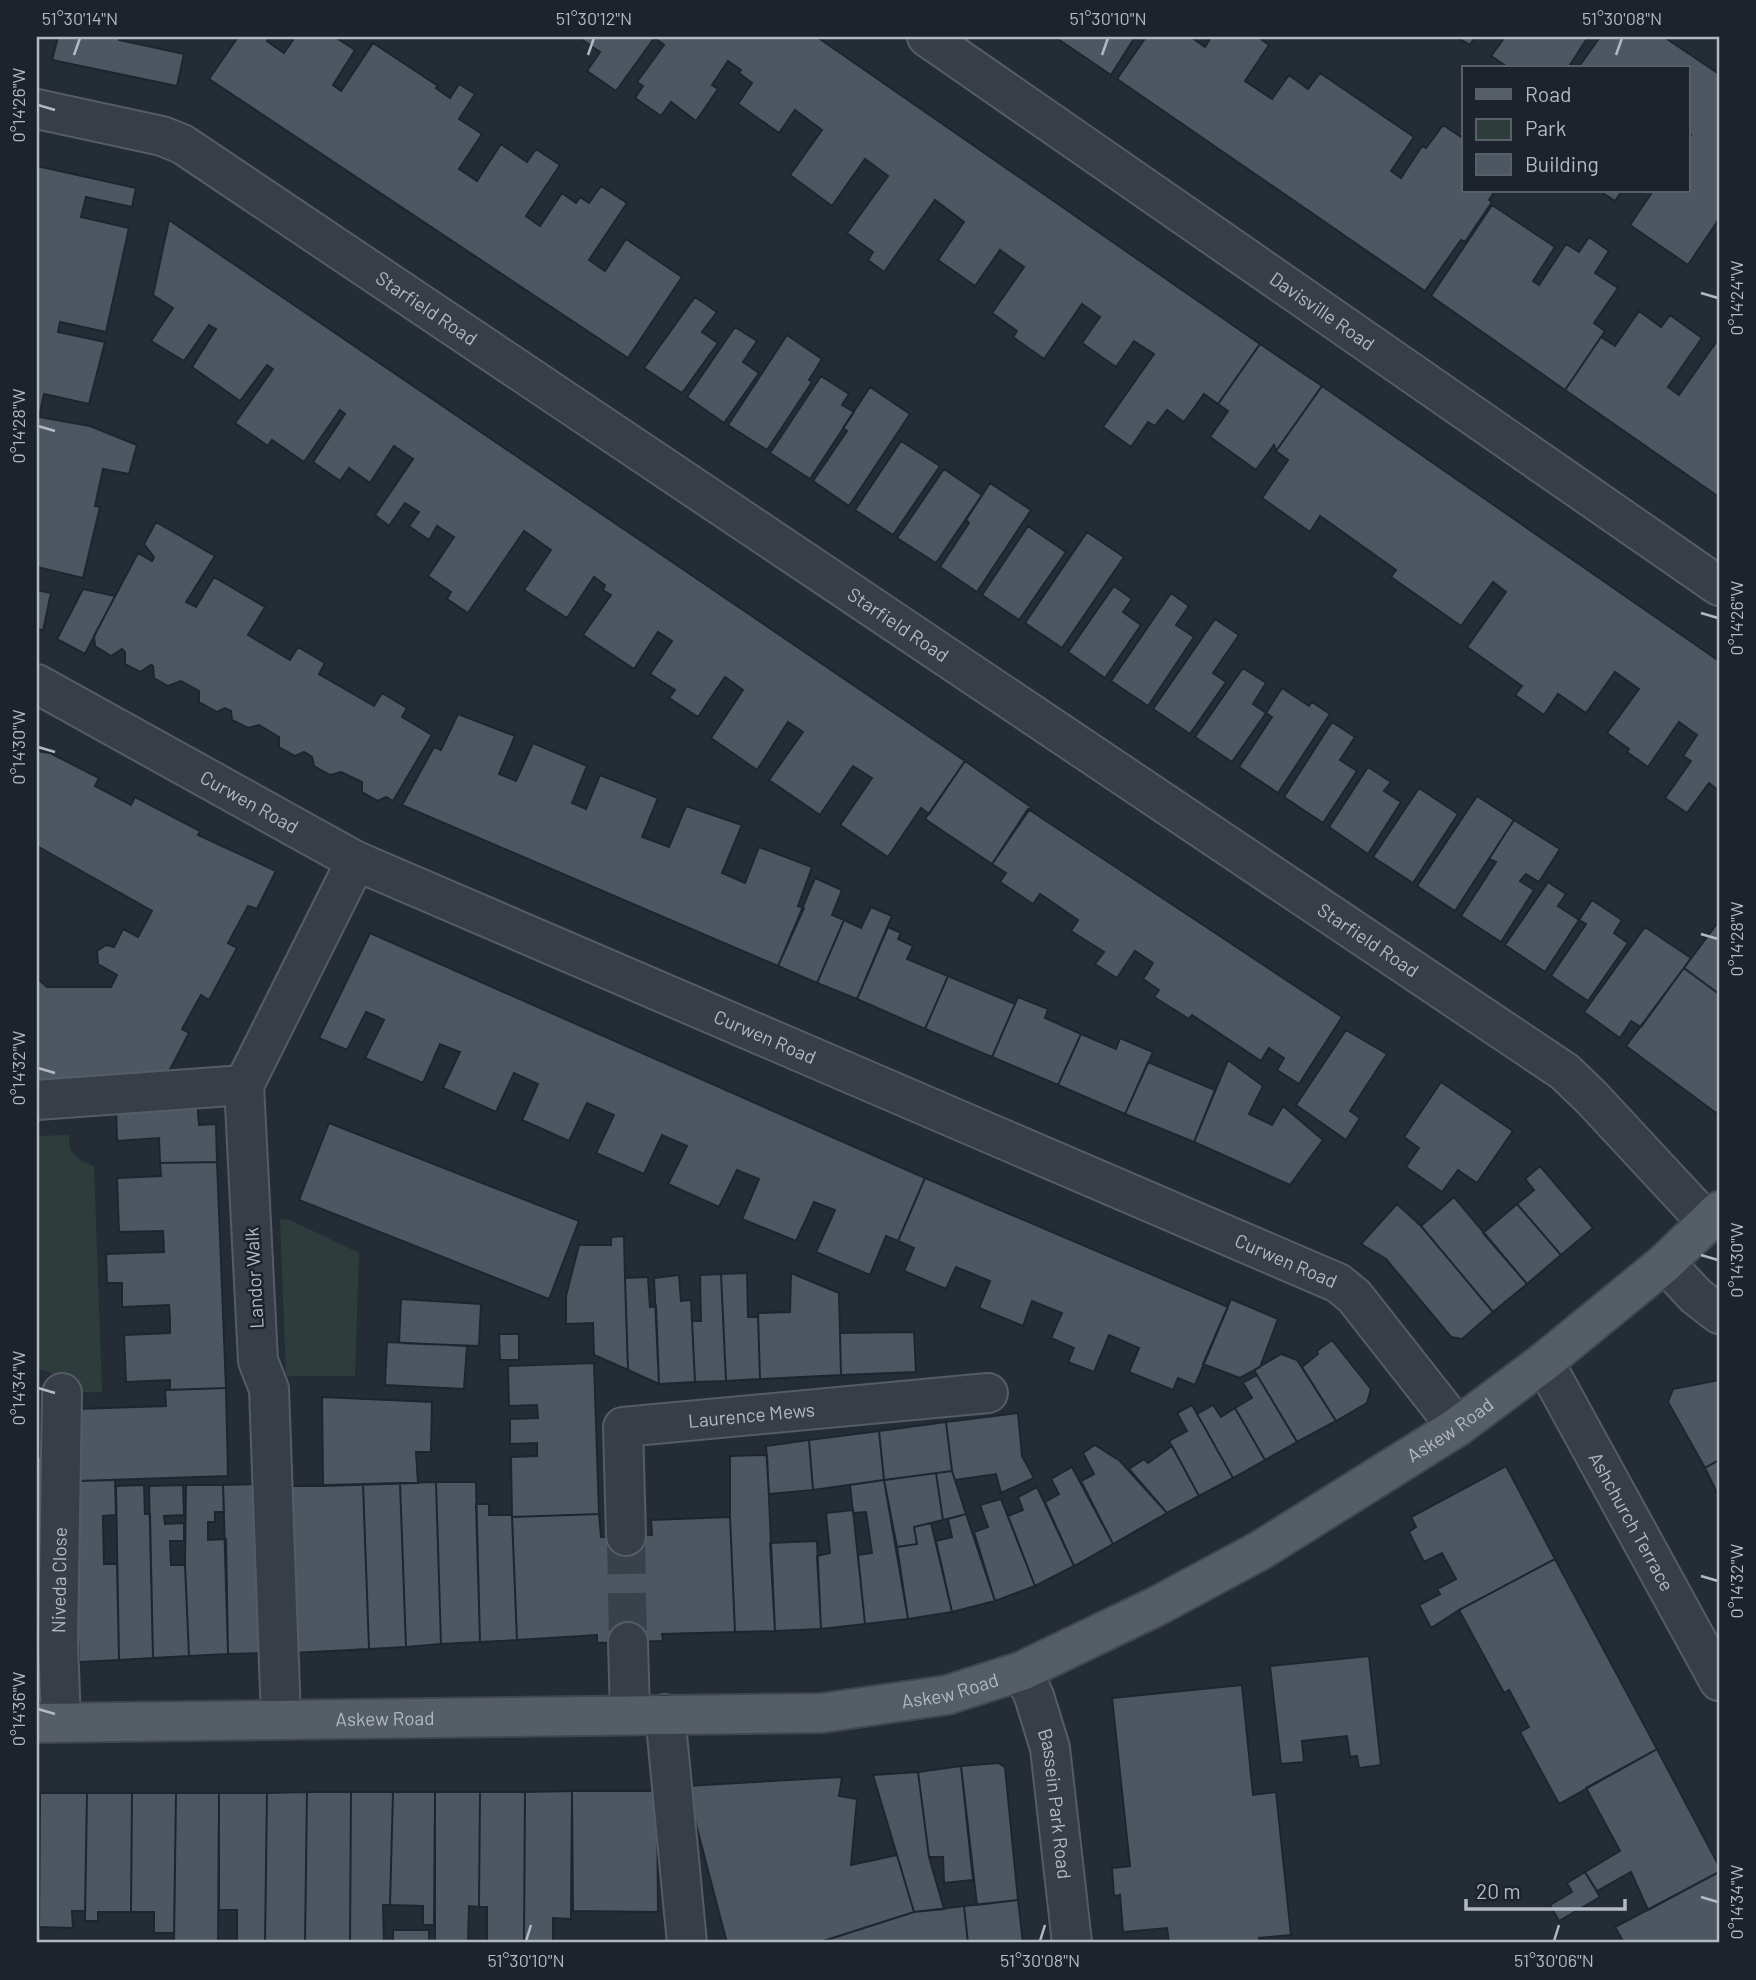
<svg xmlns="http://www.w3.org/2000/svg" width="1756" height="1980" font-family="Barlow,sans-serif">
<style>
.green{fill:#2c3d3c}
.building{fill:#4d5762;stroke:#1f252e;stroke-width:2}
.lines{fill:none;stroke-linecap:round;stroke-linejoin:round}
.minor-tunnel{stroke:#39424b;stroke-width:38;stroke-dasharray:38 19;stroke-linecap:butt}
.minor-casing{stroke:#555c65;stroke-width:42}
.major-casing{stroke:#414750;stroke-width:42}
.minor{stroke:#373e47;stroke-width:38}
.major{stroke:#555d67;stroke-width:38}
.ticks{fill:none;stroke:#b2b9c3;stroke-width:2.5}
.labels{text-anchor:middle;stroke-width:5;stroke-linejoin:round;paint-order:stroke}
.street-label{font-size:19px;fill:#b2b9c3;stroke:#1d232c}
.neatline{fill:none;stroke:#b2b9c3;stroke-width:2.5}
.ticks-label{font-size:18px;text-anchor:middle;fill:#b2b9c3}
</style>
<rect width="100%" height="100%" fill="#242d36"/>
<path class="green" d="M69,1135C68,1154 77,1160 94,1166L102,1392L50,1393L51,1372L37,1369V1136Z
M280,1219L290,1220L359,1253L355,1376H286Z"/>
<path class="building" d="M58,37H119V40L184,54L177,86L52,60Z
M238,37H270L267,41L284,53L295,37H335L355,50L333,85L341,91L373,43L438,86L436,88L450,98L459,84L475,94L459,119L482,134L459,169L477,181L501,144L527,162L536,149L560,165L526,216L540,226L562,193L576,203L580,197L589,203L601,186L627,203L589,260L605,271L626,239L682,277L628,358L209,79Z
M578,37H655L616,91L587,71L600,52Z
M654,37H817L1260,344L1218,404L1204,394L1184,422L1167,410L1155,426L1148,422L1131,447L1103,427L1154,354L1134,341L1116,367L1082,343L1100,317L1082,304L1044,359L1013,337L1017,331L992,313L1024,267L1000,250L975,286L938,260L964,222L935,200L884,272L868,260L873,252L847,233L888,176L865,159L832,206L790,175L822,130L795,110L779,133L738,104L752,83L739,73L741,70L728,61L712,85L718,89L696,121L671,102L661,116L635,98L643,86L637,82L664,45Z
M1055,37H1135L1111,75Z
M1146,37H1191L1205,47L1211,37H1258L1269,45L1245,81L1272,99L1289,75L1308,89L1320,73L1414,137L1391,171L1401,178L1422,146L1426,148L1443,125L1464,139V191H1495L1489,200L1492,202L1465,242L1461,240L1425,291L1117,79Z
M1457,37H1475L1470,45Z
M1505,37H1588L1568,68H1509L1491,56Z
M1600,37H1664L1719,74V219L1688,265L1630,225L1653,191H1688V140L1691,135L1688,132V68H1578Z
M37,166L136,188L132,207L86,197L81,217L129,228L106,332L60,322L58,332L105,342L89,404L44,394L39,417L90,426L137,445L129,474L103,469L95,506L100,507L83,578L37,567Z
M1600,191H1622L1615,201Z
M1492,205L1555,247L1533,281L1539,285L1566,244L1579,252L1589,237L1609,251L1595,273L1618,288L1594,323L1605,331L1565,390L1431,296Z
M169,220L965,761L929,814L921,808L888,857L840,825L872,778L853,766L820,815L769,780L803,732L788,722L757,770L711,738L743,690L725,677L698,717L669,698L675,690L650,674L672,641L658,632L634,669L583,635L611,595L603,590L605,585L594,577L567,618L524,590L551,550L524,531L468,613L447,599L451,592L428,576L454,537L437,526L429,540L409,526L419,512L405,503L389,526L375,515L413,459L394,446L370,483L349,468L340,481L313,462L345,414L340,410L304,462L272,440L268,446L235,423L273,369L267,365L240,401L192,367L216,329L209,325L184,361L151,341L173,308L153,295Z
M695,297L717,312L702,332L718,343L682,393L644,368Z
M1639,311L1661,327L1670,315L1702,338L1668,387L1679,395L1719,338V497L1565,390L1601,337L1615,346Z
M735,327L757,341L743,362L759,373L724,423L687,397Z
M787,335L822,359L809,380L812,382L767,450L728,425Z
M1260,344L1322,386L1276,451L1274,445L1256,470L1210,437L1228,411L1218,404Z
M821,376L849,394L842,405L854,412L810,479L770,453Z
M1322,386L1719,661V791L1709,783L1687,813L1665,798L1691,761L1683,756L1697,735L1679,722L1648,767L1627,752L1629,749L1607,733L1639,689L1615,672L1586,713L1558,694L1544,715L1515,695L1522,686L1467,647L1506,592L1493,582L1461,626L1391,577L1396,570L1320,516L1310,532L1262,498L1288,460L1276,451Z
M870,387L910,414L849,506L813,481L847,431L843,428Z
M901,441L940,466L893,535L855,510Z
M944,469L982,495L936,563L897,538Z
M990,483L1031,510L977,592L940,567L969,523L966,520Z
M156,522L215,556L186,602L196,607L214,577L265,607L248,635L290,660L298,647L325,663L319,674L374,706L382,693L407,708L402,717L432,735L393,801L386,797L378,801L362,792V782L341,772L330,775L314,766L312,757L304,752L295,756L279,747V737L259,725L248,728L232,720L231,711L225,708L217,712L199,702V691L181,681L168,686L154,678L153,666L151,665L140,672L125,664V652L122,649L111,656L95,646L94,636L138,553L152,561L154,557L144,544Z
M1028,526L1066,552L1019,620L982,595Z
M1087,532L1124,557L1062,648L1025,623Z
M1114,586L1132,599L1123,612L1141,625L1105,678L1068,652Z
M83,589L115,596L85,654L57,639Z
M37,590L51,593L43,631L37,628Z
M1171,593L1189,606L1176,625L1194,637L1148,706L1111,681Z
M1215,619L1239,635L1213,673L1226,682L1190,734L1153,709Z
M1243,668L1266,683L1253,704L1266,713L1232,762L1195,737Z
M1282,688L1309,706L1312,702L1330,714L1278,793L1239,767L1272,717L1266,713Z
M458,714L515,736L499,774L516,781L533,743L587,766L572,803L586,809L600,775L658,798L642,837L669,847L686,806L742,825L722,873L745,883L759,847L812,867L798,906L804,908L778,966L402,805L434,747L441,750Z
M1332,722L1355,737L1340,760L1357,771L1323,823L1284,797Z
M37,751L50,753L99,778L95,786L131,805L135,797L200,831L198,835L276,871L257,909L248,906L228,943L237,948L209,1000L201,995L182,1029L189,1033L165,1079L37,1081V978L47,987H111L117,975L98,964L97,951L106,945L114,947L123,929L138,937L152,911L37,846Z
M965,761L1031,807L992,864L925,819Z
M1368,767L1391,782L1384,791L1401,802L1368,854L1329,827Z
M1419,788L1458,814L1413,883L1373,857Z
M1477,796L1514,820L1455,911L1417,886Z
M1028,809L1342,1017L1299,1084L1277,1070L1284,1058L1269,1048L1261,1061L1192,1015L1189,1019L1154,997L1159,990L1143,979L1153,963L1135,951L1117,978L1095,964L1104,952L1071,931L1078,920L1040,894L1033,904L1000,882L1006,873L992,864Z
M1514,820L1560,849L1539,882L1526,874L1520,881L1534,890L1501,942L1461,916L1496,862L1489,859Z
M815,878L842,890L832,915L844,920L817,983L778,966Z
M1548,882L1566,894L1558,906L1579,920L1545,972L1505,945Z
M1592,900L1622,920L1614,933L1628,943L1588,1001L1551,976L1586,924L1579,920Z
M871,907L892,916L857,999L817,983L844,920L861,928Z
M1719,921V994L1684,968Z
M888,927L901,933L898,939L913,946L907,959L948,976L925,1029L857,999Z
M1645,927L1691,958L1641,1027L1631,1021L1620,1038L1584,1012Z
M370,933L925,1178L898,1241L886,1236L870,1275L816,1252L835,1210L814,1202L796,1241L742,1219L759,1179L737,1170L719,1207L668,1184L687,1146L662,1135L644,1174L596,1153L614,1115L587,1103L569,1141L522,1120L538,1084L514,1073L496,1112L443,1088L460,1052L440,1044L423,1083L365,1058L384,1020L376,1016L366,1012L347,1050L319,1038Z
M1684,968L1719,994V1109L1716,1113L1626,1046Z
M948,976L1015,1004L992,1057L925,1029Z
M1018,997L1048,1009L1045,1018L1081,1034L1058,1085L992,1057Z
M1346,1030L1387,1054L1350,1111L1360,1118L1346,1140L1296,1105Z
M1081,1034L1116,1049L1120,1038L1153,1052L1125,1114L1058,1085Z
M1228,1060L1263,1086L1249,1114L1272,1125L1283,1106L1323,1140L1290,1185L1194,1142Z
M1148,1062L1215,1090L1194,1142L1125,1114Z
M1441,1082L1513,1131L1477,1183L1458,1170L1442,1192L1406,1167L1419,1148L1404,1137Z
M197,1099L199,1125L216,1124L217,1162L160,1163L159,1138L117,1141L116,1104Z
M329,1123L579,1221L549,1299L299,1200Z
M217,1162L226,1388L170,1390V1380L126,1382L124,1335L170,1333V1318L169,1305L122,1307V1283H107L106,1254L164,1252L163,1231L119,1232L117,1178L161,1176L160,1163Z
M1540,1166L1593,1228L1561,1255L1517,1204L1534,1190L1525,1179Z
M925,1178L1228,1307L1195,1385L1178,1378L1173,1390L1129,1372L1139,1348L1109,1335L1094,1372L1068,1362L1074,1348L1051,1338L1062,1313L1032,1301L1023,1326L979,1308L990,1281L956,1267L946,1289L904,1271L914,1248L898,1241Z
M1454,1197L1527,1284L1493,1312L1421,1226Z
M1397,1204L1421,1226L1493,1312L1462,1339L1451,1337L1386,1259L1361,1244Z
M1517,1204L1561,1255L1527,1284L1483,1233Z
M624,1236L625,1278L628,1370L594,1355L593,1323L566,1324V1296L579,1245H611V1237Z
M747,1273L748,1317H758L760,1379L726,1381L721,1274Z
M791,1273L839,1293L841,1375L760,1379L758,1313L790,1312Z
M721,1274L726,1381L695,1382L692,1321H701L700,1275Z
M679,1275L681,1301L691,1300L695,1382L659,1384L654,1278Z
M648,1277L650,1307L656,1306L659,1384L628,1370L625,1278Z
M401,1299L481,1304L479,1346L399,1343Z
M1231,1299L1278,1319L1260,1367L1240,1378L1203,1364Z
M914,1332L916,1372L841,1375L840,1333Z
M499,1334H519V1360H500Z
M1332,1340L1371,1389L1367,1403L1336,1421L1302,1367L1318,1354L1317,1351Z
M387,1342L467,1346L464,1389L385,1385Z
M1281,1354L1297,1360L1336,1421L1297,1442L1254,1370Z
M594,1363L599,1514L512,1517L511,1457L537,1456V1443L510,1444V1419L538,1418L537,1405L509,1406L508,1366Z
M1257,1375L1297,1442L1265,1460L1235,1408L1252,1398L1243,1383Z
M1719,1380V1460L1705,1468L1668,1402L1673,1389Z
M226,1388L228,1476L78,1481L75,1409L166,1406L165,1390Z
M322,1397L432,1402L431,1452H416L418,1483L323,1486Z
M1192,1405L1233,1478L1199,1496L1169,1441L1187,1431L1177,1413Z
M1213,1405L1221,1417L1235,1408L1265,1460L1233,1478L1197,1414Z
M1018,1413L1022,1456L1034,1478L1001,1493L996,1474L955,1480L952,1471L946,1422Z
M946,1422L952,1471L884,1480L879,1431Z
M879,1431L884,1480L813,1490L809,1440Z
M809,1440L813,1490L769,1494L766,1446Z
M1095,1445L1120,1461L1167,1513L1113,1544L1081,1481L1094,1474L1083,1453Z
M1172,1446L1199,1496L1167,1513L1129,1469L1144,1459L1148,1463Z
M767,1455L775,1631L735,1632L730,1517V1456Z
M37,1456L48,1457L39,1658H37Z
M1719,1460V1497L1705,1468Z
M1506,1466L1555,1559L1459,1610L1431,1628L1419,1605L1440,1594L1437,1589L1456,1579L1442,1553L1424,1562L1409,1532L1416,1527L1411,1517Z
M1072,1467L1113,1544L1074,1566L1045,1502L1059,1494L1051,1479Z
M952,1471L966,1514L943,1520L936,1473Z
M936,1473L943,1520L914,1527L917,1544L897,1547L884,1480Z
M115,1480L116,1515L103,1516L104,1564H117L119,1660L79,1662L75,1563L78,1481Z
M884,1480L908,1619L865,1624L858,1555L872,1553L866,1512L853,1513L850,1485Z
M436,1482H476L480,1642L441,1644Z
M436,1482L441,1644L406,1647L400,1483Z
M400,1483L406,1647L369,1649L363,1484Z
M259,1484L263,1653L228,1654L223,1485Z
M363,1484L369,1649L293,1653L289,1486Z
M144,1485L145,1514H150L153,1658L119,1660L116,1486Z
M183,1485L184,1515L164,1516L165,1524L184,1523V1541H170L171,1565H185L189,1656L153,1658L149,1486Z
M186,1485H223L224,1512H215V1522H208V1540L226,1539L228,1654L189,1656L185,1565Z
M1037,1487L1074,1566L1035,1586L1008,1516L1023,1510L1018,1497Z
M1001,1499L1035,1586L995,1601L974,1532L988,1527L980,1505Z
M476,1504H489V1515H512L517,1640L480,1642Z
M853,1510L865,1624L821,1629L817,1556L830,1553L826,1513Z
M599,1514L601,1537L652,1535L651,1520L730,1517L735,1632L662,1634L663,1641L597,1643V1635L517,1640L512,1517Z
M966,1514L995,1601L952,1612L936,1541L952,1537L948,1519Z
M931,1523L952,1612L908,1619L897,1547L917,1544L914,1527Z
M817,1541L821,1629L775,1631L770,1543Z
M1555,1559L1657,1749L1559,1804L1520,1732L1529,1727L1509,1690L1504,1693L1459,1610Z
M1369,1656L1381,1765L1359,1768L1357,1756L1350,1757L1347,1736L1302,1741L1304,1762L1281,1764L1270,1666Z
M1242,1685L1253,1795L1276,1792L1291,1935L1259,1938L1260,1943H1169L1167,1928L1123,1932L1120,1895L1114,1896L1112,1868L1130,1866L1112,1698Z
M1657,1749L1719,1866V1872L1648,1910L1631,1872L1597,1891L1585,1872L1620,1851L1586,1788Z
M998,1763L1005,1767L1018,1900L977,1905L961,1766Z
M961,1766L973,1880L944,1883L943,1857H929L918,1772Z
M918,1772L929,1857L944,1909L914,1912L873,1775Z
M842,1777L839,1796L857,1799L851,1865L897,1855L914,1912L817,1943H727L686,1786Z
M572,1791L571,1919L553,1918V1943H524L525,1792Z
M572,1791H657L658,1912L573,1911Z
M307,1792L305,1943H265L267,1793Z
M307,1792H351L350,1943H305Z
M351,1792H393L390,1905H383L384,1943H350Z
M393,1792H435L434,1925H423V1906L390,1905Z
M435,1792H480L479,1907L469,1906L468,1943H435Z
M480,1792H525L524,1943H487V1907H479Z
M40,1793H87L85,1911H72L73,1928L39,1927Z
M87,1793H132L131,1912H98V1921H85Z
M132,1793H176L174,1933H154V1912H131Z
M176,1793H219L218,1943H174Z
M219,1793H267L265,1943H237V1910H219Z
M1585,1872L1600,1897L1559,1921L1550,1905L1572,1892L1567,1883Z
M1719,1872V1943H1624L1615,1927Z
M1018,1900L1023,1943H968L964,1906Z
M964,1906L968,1943H817L914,1912Z
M393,1930H429V1943H393Z"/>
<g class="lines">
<path class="minor-tunnel" d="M626,1536L628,1642"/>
<g class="minor-casing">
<g id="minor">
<path id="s1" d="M927,37L1719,586"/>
<path id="s2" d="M37,109L162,136L182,144L1565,1072L1591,1097L1708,1223"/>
<path id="s3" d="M37,684L356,861L1338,1283L1354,1296L1457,1427"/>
<path d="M37,1100L244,1085"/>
<path d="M1665,1263L1696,1296L1719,1314"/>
<path id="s4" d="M1544,1362L1719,1681"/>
<path id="s5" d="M626,1536L623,1427L988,1393"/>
<path d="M628,1642L630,1714"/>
<path id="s6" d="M1022,1671L1034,1696L1050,1748L1072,1943"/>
<path d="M665,1714L687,1943"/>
<path d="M281,1719L269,1389L258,1361L244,1085L356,861"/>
<path id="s7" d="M61,1722L58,1643L62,1393"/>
</g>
</g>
<g class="major-casing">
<g id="major">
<path id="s8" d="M37,1723L822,1713L947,1695L1022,1671L1157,1606L1261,1550L1457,1427L1544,1362L1665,1263L1719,1211"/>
</g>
</g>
<use href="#minor" class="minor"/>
<use href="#major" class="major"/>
</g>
<path class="ticks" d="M74,55L80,38M588,55L594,38M1102,55L1108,38M1616,55L1622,38M38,105L55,110M1701,293L1718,298M38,426L55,431M1701,613L1718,618M38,747L55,752M1701,934L1718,939M38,1068L55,1073M1701,1255L1718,1260M38,1388L55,1393M1701,1576L1718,1581M38,1709L55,1714M1701,1897L1718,1902M526,1941L531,1925M1040,1941L1045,1925M1554,1941L1559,1925"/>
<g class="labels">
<g class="street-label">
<text dy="7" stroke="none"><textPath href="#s2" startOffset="444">Starfield Road</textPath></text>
<text dy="7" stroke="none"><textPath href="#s1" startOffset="481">Davisville Road</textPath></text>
<text dy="7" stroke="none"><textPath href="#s2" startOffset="1012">Starfield Road</textPath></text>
<text dy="7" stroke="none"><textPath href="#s3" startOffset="243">Curwen Road</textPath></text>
<text dy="7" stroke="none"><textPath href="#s2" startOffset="1578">Starfield Road</textPath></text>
<text dy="7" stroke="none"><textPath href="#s3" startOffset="810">Curwen Road</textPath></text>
<text dy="7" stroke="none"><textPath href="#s3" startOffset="1377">Curwen Road</textPath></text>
<text transform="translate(254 1278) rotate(-93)" y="7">Landor Walk</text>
<text dy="7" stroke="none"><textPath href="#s5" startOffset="238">Laurence Mews</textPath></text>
<text dy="7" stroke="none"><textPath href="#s8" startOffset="1482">Askew Road</textPath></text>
<text dy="7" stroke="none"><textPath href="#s4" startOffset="182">Ashchurch Terrace</textPath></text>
<text dy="7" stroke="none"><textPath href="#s7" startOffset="142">Niveda Close</textPath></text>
<text dy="7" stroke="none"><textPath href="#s8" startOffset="915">Askew Road</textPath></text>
<text dy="7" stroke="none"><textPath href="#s8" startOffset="348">Askew Road</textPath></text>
<text dy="7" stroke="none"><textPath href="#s6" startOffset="138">Bassein Park Road</textPath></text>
</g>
</g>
<rect width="1756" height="1980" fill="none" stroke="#1d232c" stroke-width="77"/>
<rect x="1462" y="66" width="228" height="126" fill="#1d232c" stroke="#595f68" stroke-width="2"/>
<rect x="1476" y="89" width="35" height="10" fill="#555d67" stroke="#595f68" stroke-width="2"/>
<text x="1525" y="102" font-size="21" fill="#b2b9c3">Road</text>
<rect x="1476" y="119" width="35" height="21" fill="#2c3d3c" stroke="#595f68" stroke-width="2"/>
<text x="1525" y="136" font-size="21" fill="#b2b9c3">Park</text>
<rect x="1476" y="154" width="35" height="21" fill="#4d5762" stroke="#595f68" stroke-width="2"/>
<text x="1525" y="172" font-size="21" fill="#b2b9c3">Building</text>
<path d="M1466 1899v10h159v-10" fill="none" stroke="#b2b9c3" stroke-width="3.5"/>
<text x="1476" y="1899" font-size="21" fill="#b2b9c3" stroke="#1d232c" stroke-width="5" paint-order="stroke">20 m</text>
<rect x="38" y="38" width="1680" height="1903" class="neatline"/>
<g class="ticks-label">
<text x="80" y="25">51°30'14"N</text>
<text x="594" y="25">51°30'12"N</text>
<text x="1108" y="25">51°30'10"N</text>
<text x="1622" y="25">51°30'08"N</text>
<text transform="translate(19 105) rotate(-90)" y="6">0°14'26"W</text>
<text transform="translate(1737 298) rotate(-90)" y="6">0°14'24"W</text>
<text transform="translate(19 426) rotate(-90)" y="6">0°14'28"W</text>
<text transform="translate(1737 618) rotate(-90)" y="6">0°14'26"W</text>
<text transform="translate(19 747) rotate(-90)" y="6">0°14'30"W</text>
<text transform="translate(1737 939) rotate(-90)" y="6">0°14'28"W</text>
<text transform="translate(19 1068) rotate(-90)" y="6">0°14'32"W</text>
<text transform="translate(1737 1260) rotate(-90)" y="6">0°14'30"W</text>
<text transform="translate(19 1388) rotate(-90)" y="6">0°14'34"W</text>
<text transform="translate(1737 1581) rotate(-90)" y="6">0°14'32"W</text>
<text transform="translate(19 1709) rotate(-90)" y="6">0°14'36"W</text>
<text transform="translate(1737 1902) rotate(-90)" y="6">0°14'34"W</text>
<text x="526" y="1967">51°30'10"N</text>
<text x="1040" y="1967">51°30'08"N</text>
<text x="1554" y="1967">51°30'06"N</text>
</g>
</svg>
